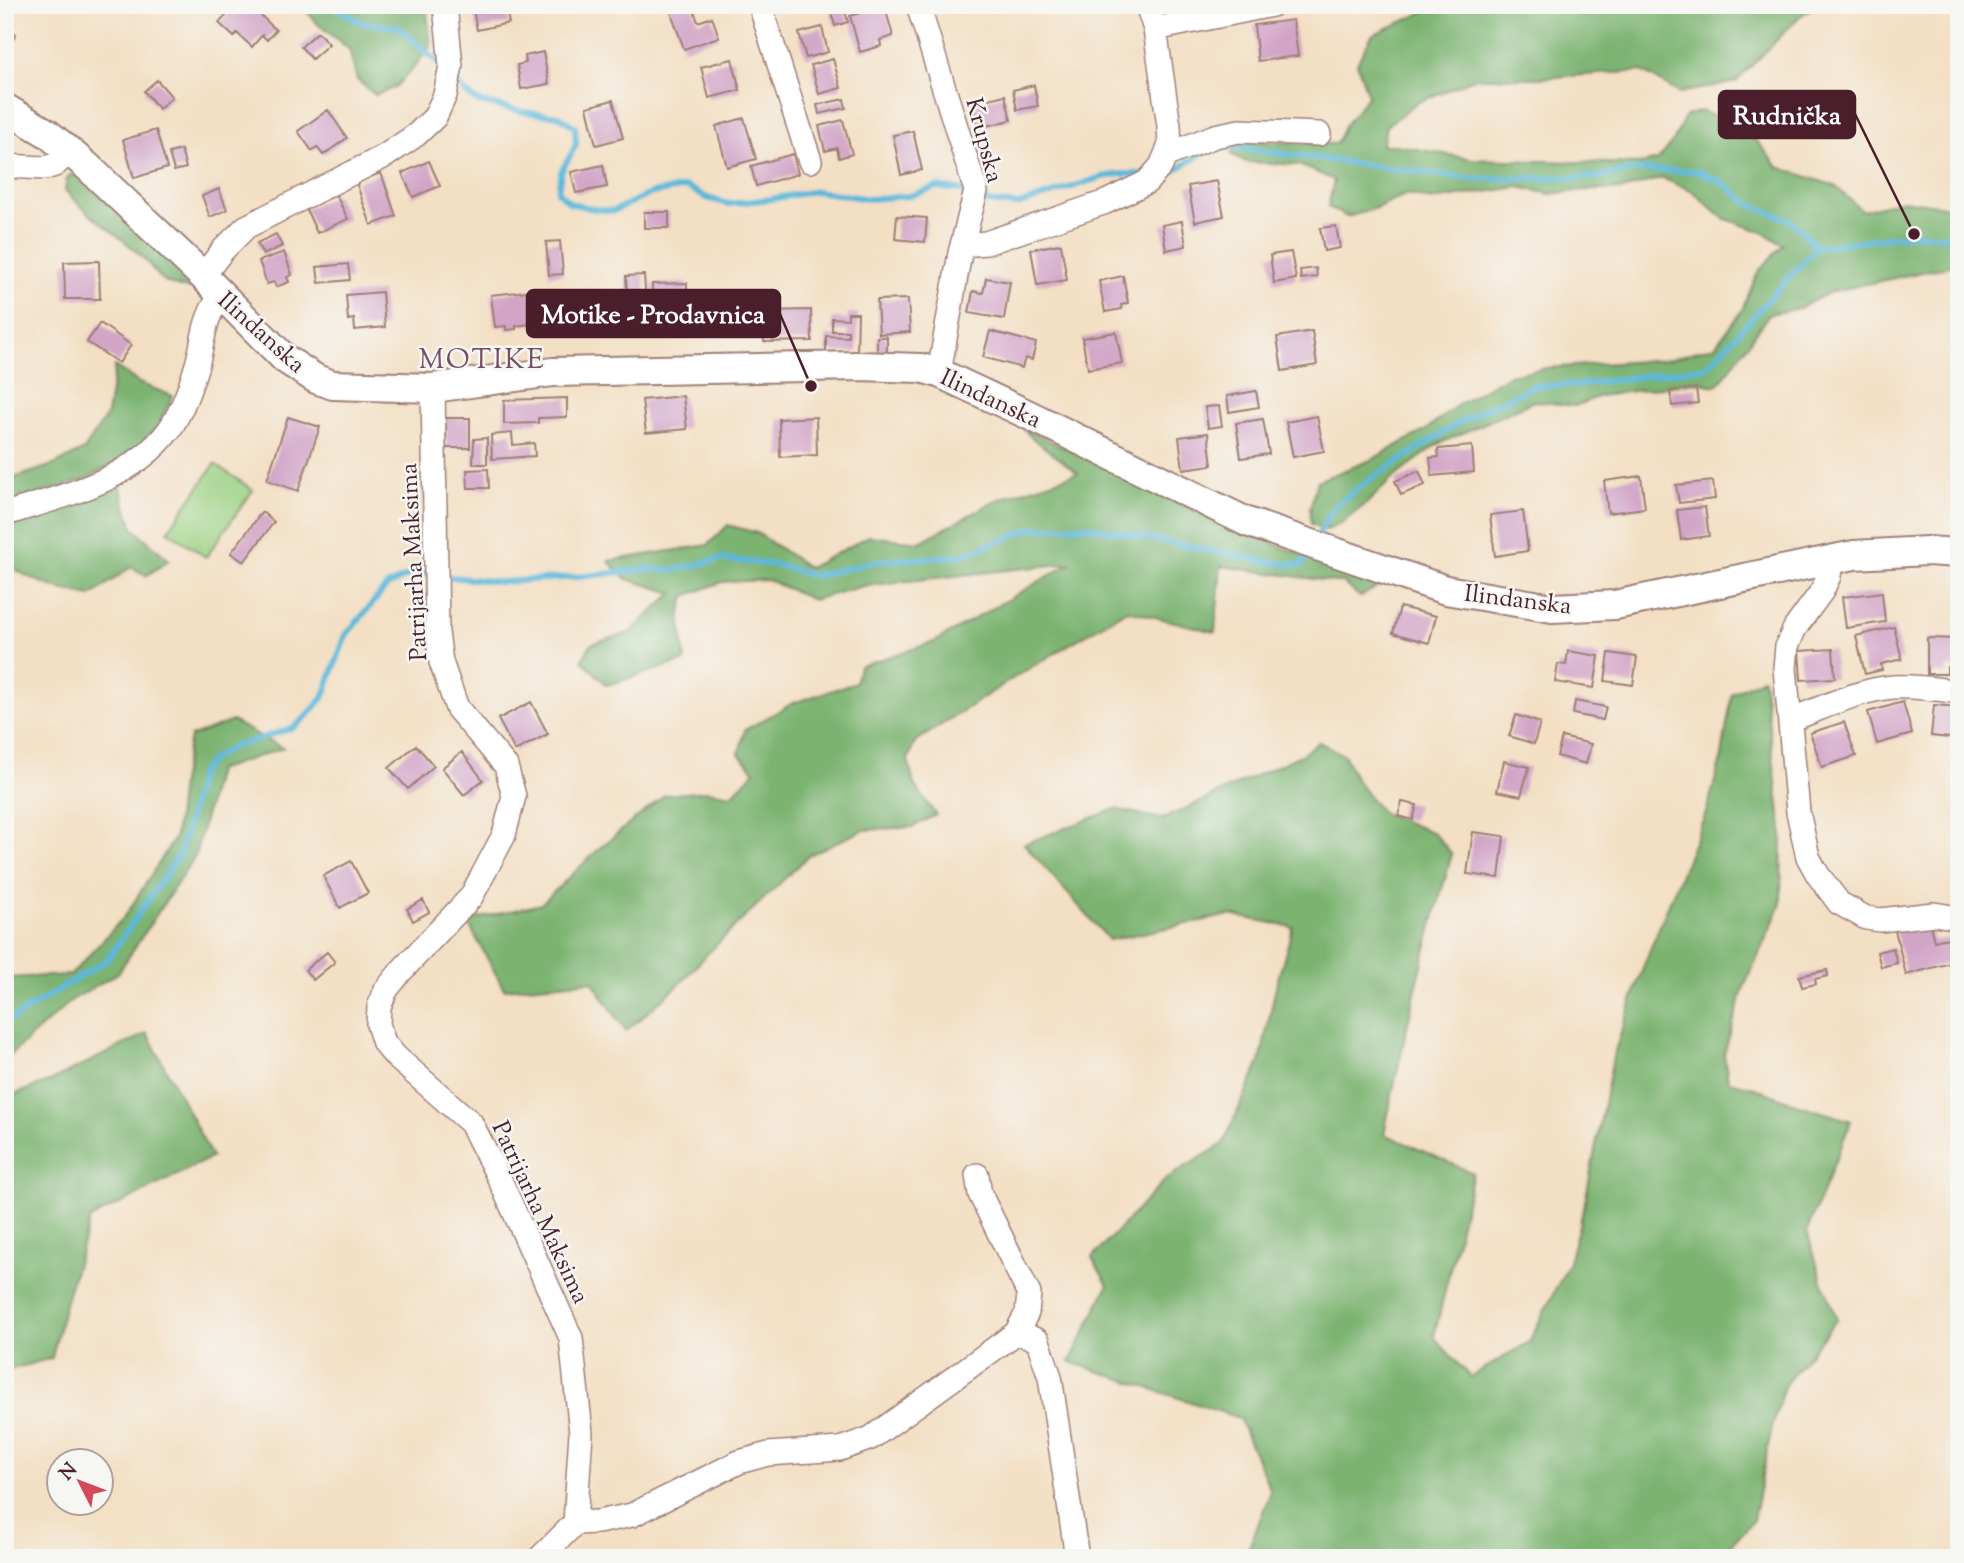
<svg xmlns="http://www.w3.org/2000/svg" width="1964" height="1563" font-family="'Sorts Mill Goudy',serif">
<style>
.green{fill:#9bd183;stroke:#727857;stroke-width:2}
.forest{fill:#7cb371;stroke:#63694e;stroke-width:2}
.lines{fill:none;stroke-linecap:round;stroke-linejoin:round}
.stream{stroke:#5cb7da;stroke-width:6}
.building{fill:#d2a5c7}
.minor-casing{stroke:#9e7f77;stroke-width:26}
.tertiary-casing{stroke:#9e7f77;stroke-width:32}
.minor{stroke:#fff;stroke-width:23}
.tertiary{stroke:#fff;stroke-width:28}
.labels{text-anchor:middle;stroke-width:5;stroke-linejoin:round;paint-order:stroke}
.street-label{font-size:24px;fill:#4a1f2b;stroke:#f6f6f2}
.quarter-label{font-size:28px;letter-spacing:2px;fill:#7a4e62;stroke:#f6f6f2}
.leader{fill:none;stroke:#4a1f2b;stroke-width:2.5}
.callout-dot{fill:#4a1f2b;stroke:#f6f6f2;stroke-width:2.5}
.callout{fill:#4a1f2b;stroke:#4a1f2b;stroke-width:2.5}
.callout-label{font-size:26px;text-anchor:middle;font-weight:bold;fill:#fff}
</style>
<rect width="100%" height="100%" fill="#f6f6f2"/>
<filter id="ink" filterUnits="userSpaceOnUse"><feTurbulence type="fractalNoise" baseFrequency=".0143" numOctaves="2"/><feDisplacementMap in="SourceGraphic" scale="14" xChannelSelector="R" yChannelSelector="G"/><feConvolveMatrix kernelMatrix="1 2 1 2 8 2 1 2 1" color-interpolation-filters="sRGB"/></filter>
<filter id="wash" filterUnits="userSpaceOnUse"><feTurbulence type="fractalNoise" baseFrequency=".00686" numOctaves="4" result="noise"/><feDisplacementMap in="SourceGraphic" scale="28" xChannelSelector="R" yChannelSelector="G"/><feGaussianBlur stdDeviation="1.57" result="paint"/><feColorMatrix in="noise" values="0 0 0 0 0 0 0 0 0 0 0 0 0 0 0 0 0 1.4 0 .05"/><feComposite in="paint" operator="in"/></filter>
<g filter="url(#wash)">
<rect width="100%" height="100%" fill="#f3dfc3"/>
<path class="green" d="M215,464L253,490L206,557L168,531Z"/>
<path class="forest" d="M301,5H426L431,46L411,71L394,88L375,95L357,80L349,49L319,25Z
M1432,5H1816L1799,17L1736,82L1679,93L1642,71L1539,78H1476L1416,103L1386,126L1382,145H1395L1472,159L1640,164L1658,160L1674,140L1685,116L1701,111L1726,121L1757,141L1778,167L1835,186L1862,211L1903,200L1959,208V264L1830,292L1800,308L1769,314L1729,371L1716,386L1695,382L1600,396L1575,406L1534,401L1436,445L1392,479L1367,503L1342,523L1327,530L1311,524L1310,508L1317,481L1371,460L1426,430L1459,404L1509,375L1547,368L1670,359L1715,346L1742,310L1758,272L1783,245L1763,232L1723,218L1691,190L1662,178L1622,190H1586L1550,194L1519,187L1432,200L1407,194L1371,210L1347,217L1328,207L1334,180L1299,165L1246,162L1231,154L1242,141L1336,144L1345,125L1368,96L1357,63L1372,35L1422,13Z
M71,174L79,177L206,289C195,289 183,289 173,285C159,281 154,269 145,260C120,234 88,217 65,190L67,178Z
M115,366L139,383L173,396L159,424L137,450L84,480L5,504V481L56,464L84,450L107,415Z
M1023,428L1229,527L1344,570L1384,583L1360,597L1343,583L1221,566L1215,632L1127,610L1015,677L915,742L908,760L914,784L936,815L913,827L863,830L809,855L709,952L680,984L626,1031L592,981L504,989L467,921L541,904L601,847L665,795L707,791L732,795L755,771L739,754L745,730L793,703L855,683L860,666L934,642L1071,563L863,586L813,600L768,580L722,582L685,596L680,616L685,661L607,685L582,660L591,644L629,633L673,593L627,579L608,561L708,545L728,525L757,533L809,568L869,536L920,542L999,499L1078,473L1031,437Z
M119,484L133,528L169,560L146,576L131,567L91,596C59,590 33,582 5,563V526L43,517Z
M1763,678L1782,829L1781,904L1744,987L1724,1054L1728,1081L1750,1086L1793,1103L1851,1121L1807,1231L1821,1278L1837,1319L1784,1386L1772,1427L1753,1520L1722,1555L1709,1558H1245L1271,1491L1239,1418L1070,1362L1108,1285L1092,1258L1167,1178L1223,1144L1260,1062L1277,982L1293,927L1230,915L1109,940L1024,844L1115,809L1163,819L1301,755L1319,742L1345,756L1355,778L1381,812L1434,833L1452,854C1425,946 1403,1039 1384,1134L1473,1173L1434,1337L1470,1377L1529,1342L1568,1265L1584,1207L1613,1057L1645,962L1706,813L1722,756L1732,693Z
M232,721L283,748L217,770L195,856L118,973L72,1000L5,1060V978L71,975L126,915L175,837L181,783L190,737Z
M147,1033L212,1157L90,1219L63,1311L52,1358L5,1371V1100L10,1096L51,1081Z"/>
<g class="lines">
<path class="stream" d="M330,5L362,23L398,27L445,69
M454,79L466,93L479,102L524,112L559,116L575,127L576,145L561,172L558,192L570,203L594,209L613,211L652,193L687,187L707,198L728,204L771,199L816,191L869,199L909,196L937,187L960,190L985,202L1018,205L1102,177L1121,174H1143
M1164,174H1169L1206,151L1225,146L1474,179L1599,177L1636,170L1698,171L1722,182L1751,205L1790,220L1817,247
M1817,247L1914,234L1959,237
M1317,538L1333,508L1366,482L1462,421L1533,386L1579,385L1707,367L1817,247
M441,576L501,582L578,577L647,569L675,570L721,559L778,565L814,576L878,561L960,556L1031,529L1086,526L1273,563L1302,565L1310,551
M5,1023L107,960L180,854L200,774L212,759L233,747L293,728L305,718L323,698L346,635L387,586L415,572L430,574"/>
</g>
<g id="blocks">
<path class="building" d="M236,5H250L276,30L267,40L262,35L252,47L237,33L234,37L219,23Z
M472,5H505L509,23L477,30Z
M675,5H692L698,22L712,17L719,37L684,49L669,7Z
M829,5H843L848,22L835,26Z
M858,5H875L876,10L885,7L893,36L880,40L881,46L860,52L850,16L860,13Z
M947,5H972L973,9L949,13Z
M5,18L14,22L10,30L16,34L10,45L5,42Z
M1293,20L1298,56L1258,61L1254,25Z
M822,27L828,52L806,58L799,33Z
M318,32L329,44L312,59L301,47Z
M543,52L549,84L521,89L517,65L526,63L525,56Z
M732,59L740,90L709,98L701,67Z
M833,59L841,88L819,94L811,65Z
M157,80L172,97L159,109L144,91Z
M1034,85L1038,106L1017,110L1013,90Z
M1005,95L1011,120L978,128L972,103Z
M844,99L846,108L819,114L817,105Z
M613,100L623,138L596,145L587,107Z
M328,110L347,138L323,155L317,147L312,151L298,131Z
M744,118L756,159L727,167L716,126Z
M843,120L852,154L839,158L837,148L825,151L819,126Z
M156,130L167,168L134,178L123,140Z
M913,131L922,170L901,175L893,135Z
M181,150L186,168L174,171L169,153Z
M793,154L798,174L756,186L751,166Z
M429,161L440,186L413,197L402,173Z
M603,165L607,187L576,193L571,172Z
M381,173L396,216L371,225L356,182Z
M1217,181L1224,216L1195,222L1188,186Z
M219,189L227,210L210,217L202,196Z
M336,195L348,219L317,233L306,209Z
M644,212H669V228H644Z
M897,216L927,218L925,242L895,239Z
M1182,221L1186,246L1166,250L1162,225Z
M1336,226L1340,248L1324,251L1320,228Z
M276,234L282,246L263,255L257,243Z
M560,241L563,274L549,275L546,242Z
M1061,244L1067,280L1037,285L1031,249Z
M284,252L292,275L287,277L289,282L276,287L274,282L267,284L259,261Z
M1291,252L1296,279L1274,283L1270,255Z
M99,261L100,299H65L64,262Z
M348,264L350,280L319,283L317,267Z
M1316,268L1317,277L1301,279L1300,270Z
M644,275L646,304L634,305L633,293H627L626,276Z
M1123,276L1128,303L1121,305L1122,309L1105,312L1099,281Z
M986,278L1010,282L1004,319L969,313L973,291L983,293Z
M687,283V317L653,319L652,284Z
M536,290L539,323L516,326V329L506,330V326L495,327L491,295Z
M382,292L385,327L355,330L354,319L348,320L346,295Z
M908,299L910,332L879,334L877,300Z
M811,310L812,341L764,342L763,311Z
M848,313H858L857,352H826V336L848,337V331H832V318L848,319Z
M100,323L131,345L119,363L87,342Z
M990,331L1036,343L1032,360L1025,358L1022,368L983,357Z
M1312,331L1317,365L1282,371L1277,337Z
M1116,332L1122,363L1088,369L1082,338Z
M877,337H887V353H877Z
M1696,388L1698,403L1672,406L1670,391Z
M1256,391L1259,407L1229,412L1227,396Z
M683,396L687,429L646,433L642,400Z
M567,398V417L538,418V423L504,424V400Z
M1219,406L1222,426L1208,428L1205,407Z
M1317,416L1324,451L1293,457L1286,422Z
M288,417L320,427L298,491L267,480Z
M816,417L817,455L780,457L779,419Z
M446,418H470V448H446Z
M1263,419L1269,454L1241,458L1236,423Z
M512,433L513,445L534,443L535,456L492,459L491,435Z
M1208,433L1212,465L1183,469L1179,437Z
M487,438V464H473L474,439Z
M1472,446L1474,472L1432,476L1430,458L1439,457L1438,449Z
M488,469L489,488H468L467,470Z
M1419,471L1425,485L1401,495L1395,481Z
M1641,476L1645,508L1608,513L1604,481Z
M1713,481L1715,499L1679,503L1676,485Z
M1705,507L1709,536L1681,540L1677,510Z
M1523,511L1528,551L1495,556L1490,515Z
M262,512L274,522L244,562L231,553Z
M1882,592L1885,622L1846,628L1842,597Z
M1400,607L1436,616L1429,643L1393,633Z
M1894,627L1902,659L1881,664L1882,670L1865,674L1856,636Z
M1927,638L1959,639V667H1947V674H1927Z
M1833,649L1835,678L1801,680L1799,651Z
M1568,651L1599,656L1594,688L1555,682L1558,664L1566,665Z
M1609,653L1637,657L1633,685L1605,681Z
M1575,701L1606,707L1603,720L1573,714Z
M531,702L548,734L515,751L498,719Z
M1903,702L1912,734L1877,744L1868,712Z
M1934,705L1959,707V739L1931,736Z
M1516,715L1540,723L1534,744L1509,736Z
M1844,722L1856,756L1822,767L1810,733Z
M1562,737L1591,744L1586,764L1557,756Z
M416,745L434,766L408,789L389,768Z
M462,752L483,780L464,795L442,768Z
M1504,761L1529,767L1521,796L1497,791Z
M1402,802L1417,805L1413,820L1398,816Z
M1473,832L1504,836L1499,878L1467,874Z
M351,861L368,893L340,908L323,876Z
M423,900L429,912L413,921L407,909Z
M1929,921L1934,941L1948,938L1954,962L1906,975L1895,930Z
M1893,948L1897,963L1881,967L1877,952Z
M327,952L335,962L313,980L305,970Z
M1827,970L1828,976L1815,979L1816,984L1802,987L1799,976Z"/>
</g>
</g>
<g filter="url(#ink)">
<use href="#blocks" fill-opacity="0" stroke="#9e7f77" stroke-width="2"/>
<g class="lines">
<g class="minor-casing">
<path id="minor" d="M760,5L810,161
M918,5L976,191L960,253L939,373
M1155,29L1272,5
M1167,155L1215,136L1239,131L1319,134
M5,166L45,168L55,165L70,151
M962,245L986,243L1106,202L1147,182L1161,166L1170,145L1169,126L1155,29L1147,5
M203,276L223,250L246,227L385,156L416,135L435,117L445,95L451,66L445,5
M433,388L437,632L441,662L457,708L506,766L514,796L504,835L471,897L402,970L386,990L379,1007L378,1024L384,1043L396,1057L471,1123L500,1180L571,1338L581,1433L575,1523L540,1558
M5,514C63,496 131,481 169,430C181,413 189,391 195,371C204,346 202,317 221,297
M1831,560L1829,576L1822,591L1795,628L1787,646L1785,668L1798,812L1808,857L1818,875L1839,903L1866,918L1880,920L1934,914L1959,918
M1790,720C1823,708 1858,690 1893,687C1915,686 1937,689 1959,692
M977,1175L980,1194L1029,1294L1027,1313L1016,1333L1028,1336L1038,1341L1050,1377L1077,1558
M575,1523L598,1522L632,1515L739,1462L768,1454L840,1449L871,1438L1016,1333"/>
</g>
<g class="tertiary-casing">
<path id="tertiary" d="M5,108L47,133L87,166L203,276L285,359L316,379L333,385L433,388L553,372L859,366L921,368L939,373L1031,416L1247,522L1446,590L1552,608L1615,605L1854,555L1927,551L1959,553"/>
</g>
<use href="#minor" class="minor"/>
<use href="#tertiary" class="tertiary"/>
</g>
</g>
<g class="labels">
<g class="street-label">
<text transform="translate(985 140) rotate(75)" y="8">Krupska</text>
<text transform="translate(262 332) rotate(42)" y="8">Ilindanska</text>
<text transform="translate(991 398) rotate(25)" y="8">Ilindanska</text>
<text transform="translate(413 562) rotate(-93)" y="8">Patrijarha Maksima</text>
<text transform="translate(1518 599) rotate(7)" y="8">Ilindanska</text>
<text transform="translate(541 1212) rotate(65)" y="8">Patrijarha Maksima</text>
</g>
<g class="quarter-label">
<text x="482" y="368">MOTIKE</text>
</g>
</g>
<path class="leader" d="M1914 234L1855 114M811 386L780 314"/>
<g class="callout-dot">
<circle cx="1914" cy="234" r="7"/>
<circle cx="811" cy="386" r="7"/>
</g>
<g class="callout">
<rect x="1719" y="91" width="136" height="47" rx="7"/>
<rect x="527" y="290" width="253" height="47" rx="7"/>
</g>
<g class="callout-label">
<text x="1787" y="124">Rudnička</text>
<text x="653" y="323">Motike - Prodavnica</text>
</g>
<rect width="1964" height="1563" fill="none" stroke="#f6f6f2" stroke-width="28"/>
<g transform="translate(80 1482) rotate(312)"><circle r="33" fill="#f6f6f2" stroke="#b1a0a2" stroke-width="2"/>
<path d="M0-5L12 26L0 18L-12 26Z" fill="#d1495b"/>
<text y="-10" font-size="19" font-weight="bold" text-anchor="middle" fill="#4a1f2b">N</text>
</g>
</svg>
